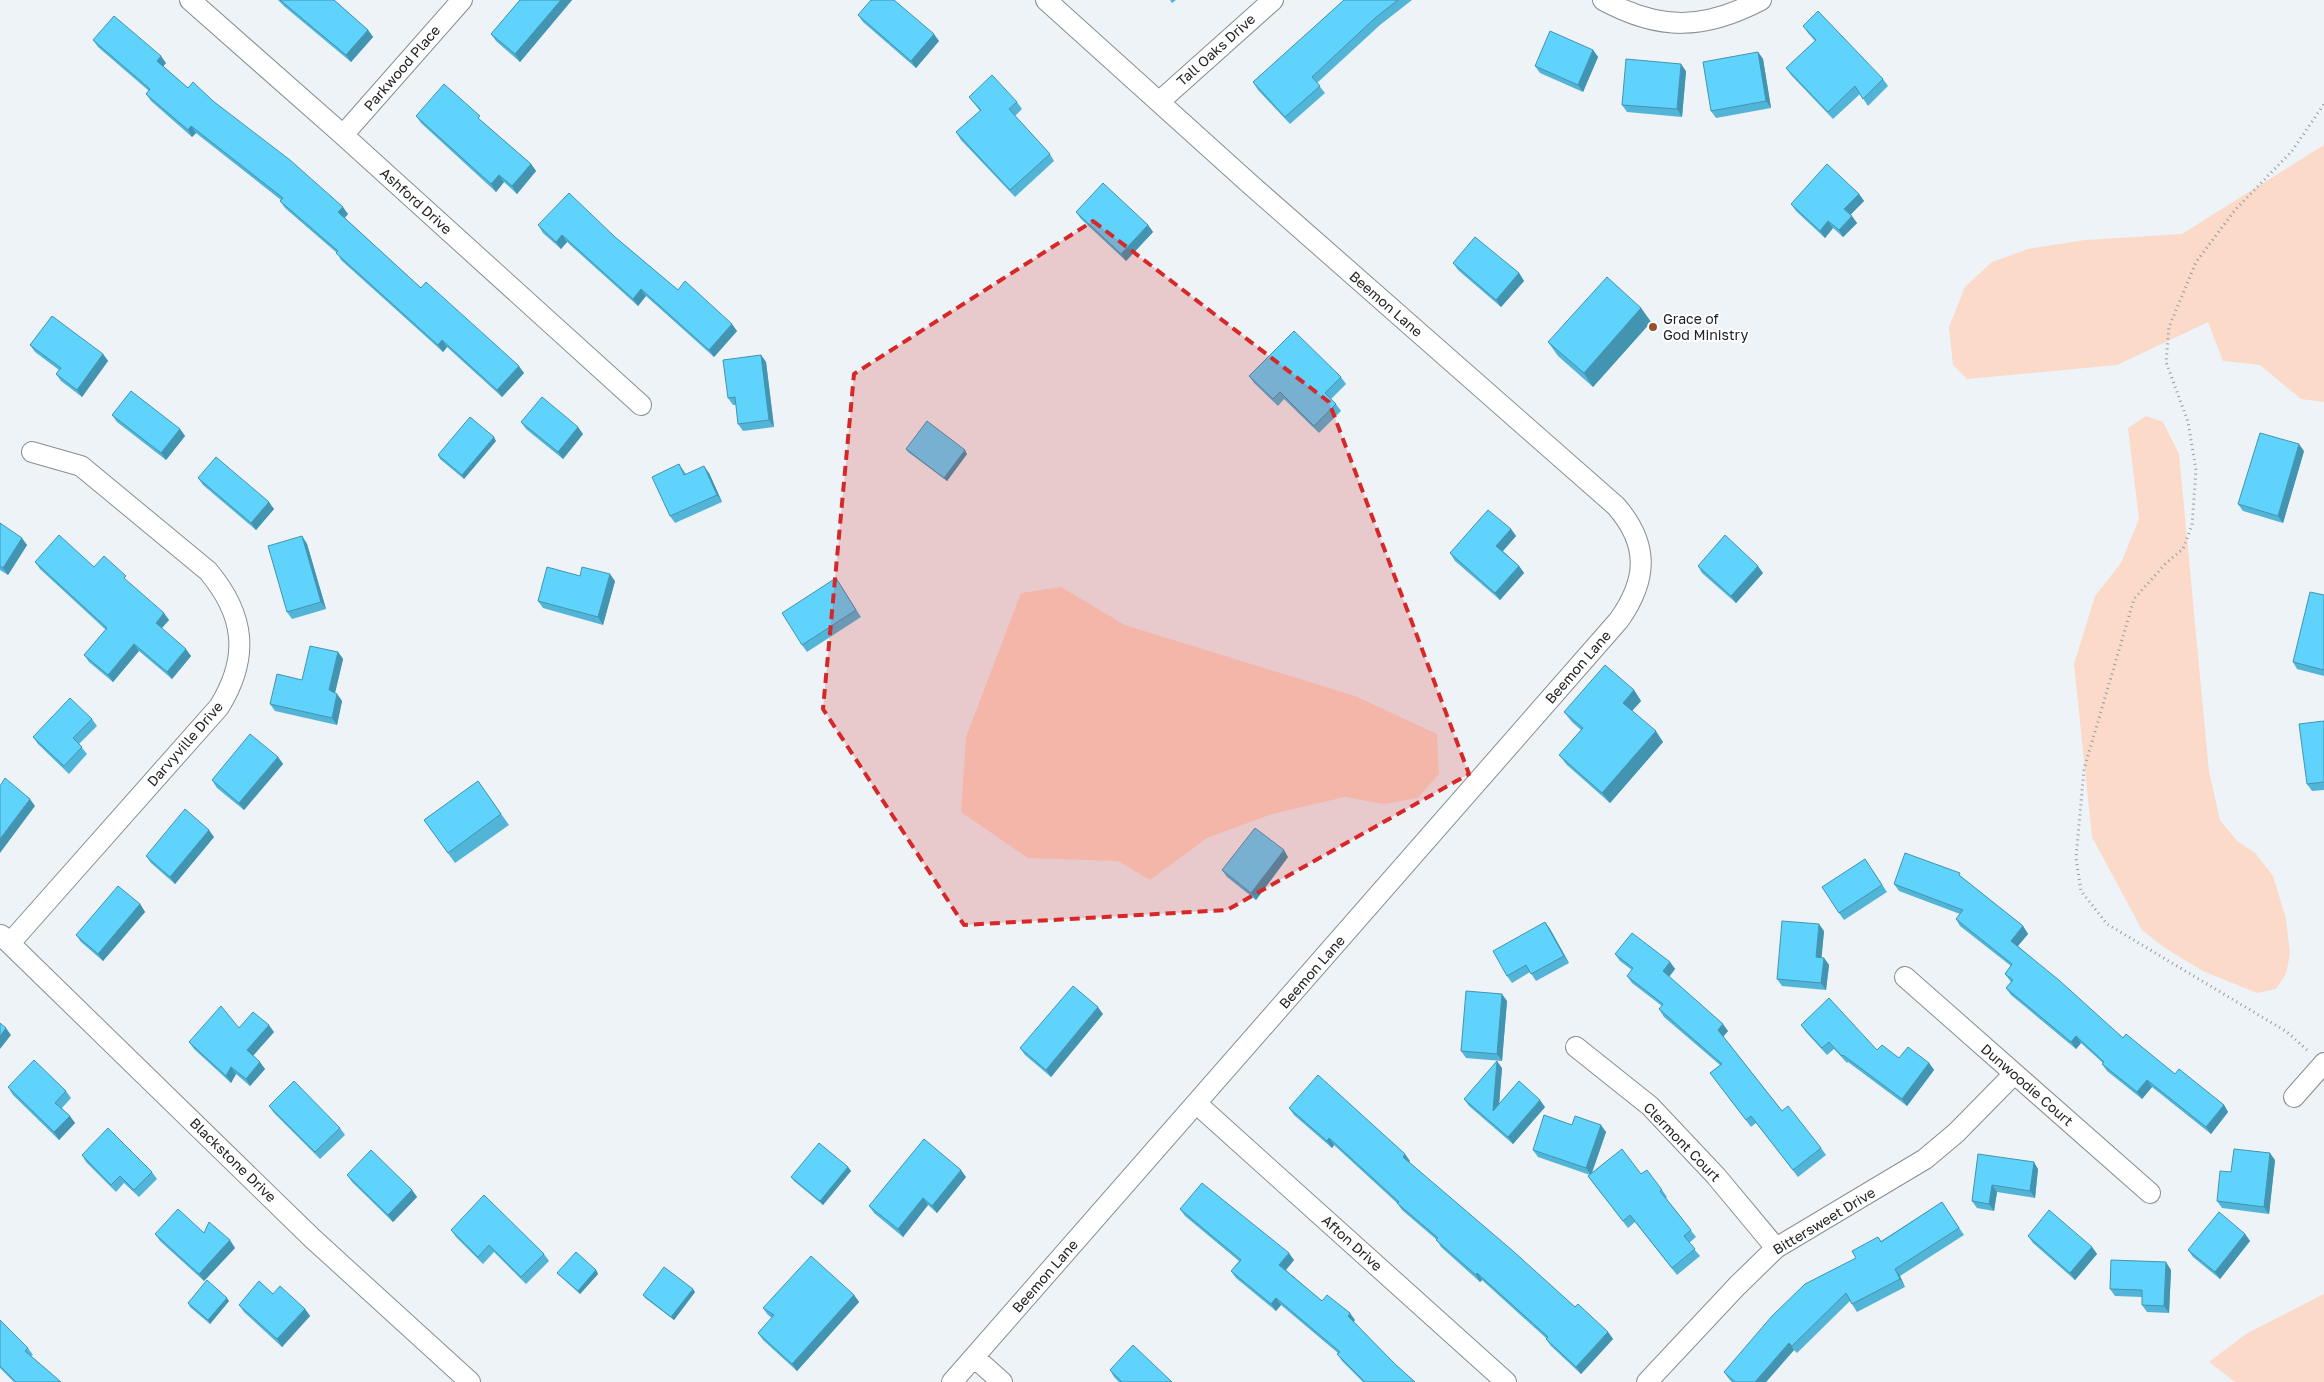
<svg xmlns="http://www.w3.org/2000/svg" width="2324" height="1382" font-family="'Golos Text',sans-serif">
<style>
.green{fill:#fbdaca}
.lines{fill:none;stroke-linecap:round;stroke-linejoin:round}
.street-casing{stroke:#898e91;stroke-width:22}
.path{stroke:#959a9c;stroke-width:3;stroke-dasharray:1 4;stroke-linecap:butt}
.street{stroke:#fff;stroke-width:20}
.wall{fill:#52b5d8}
.shaded-wall{fill:#4294b0}
.building{fill:#5fd3fb;stroke:#4294b0}
.marked{fill:#d62828;fill-opacity:0.2;stroke:#d62828;stroke-width:4;stroke-dasharray:10 6;stroke-linejoin:round}
.poi-dot{fill:#98512a;stroke:#fff;stroke-width:2}
.labels{text-anchor:middle;stroke-width:4;stroke-linejoin:round;paint-order:stroke}
.street-label{font-size:14px;fill:#212324;stroke:#fff}
.poi-label{font-size:14px;fill:#212324;stroke:#fff;text-anchor:start}
</style>
<rect width="100%" height="100%" fill="#edf3f6"/>
<path class="green" d="M2324,145V402L2301,399L2260,365L2223,361L2208,322L2117,365L1967,379L1953,365L1949,327L1965,287L1992,262L2028,249L2085,240L2182,234Z
M2146,416L2163,422L2179,454L2209,772L2220,820L2237,841L2255,853L2273,876L2286,919L2290,954L2286,974L2276,989L2257,993L2203,971L2165,948L2142,930L2092,837L2074,664L2095,596L2121,563L2139,519L2128,428Z
M1061,587L1125,625L1355,696L1437,734L1439,774L1418,798L1384,804L1345,797L1272,814L1207,838L1150,880L1118,861L1028,858L961,812L966,737L1021,593Z
M2324,1294V1382H2235L2209,1362L2246,1334Z"/>
<g class="lines">
<g class="street-casing">
<path id="street" d="M190,0L343,135L641,405
M1603,0C1660,31 1704,30 1761,0
M1160,101L1273,0
M343,135L462,0
M1,935L312,1238L470,1382
M10,943L219,707C250,657 245,615 208,571L81,466L32,452
M1905,977L2150,1193
M1576,1047L1650,1106L1716,1176L1776,1248
M2294,1097L2324,1063
M1197,1104L1506,1382
M974,1357L1002,1382
M952,1382L1619,620C1648,579 1649,544 1616,506L1251,185L1046,0
M1647,1382L1737,1286L1776,1248L1925,1159L1956,1133L2014,1074"/>
</g>
<path class="path" d="M2307,1050L2287,1032L2107,924L2081,891L2076,858L2084,769L2134,599L2166,563L2183,549L2192,525L2196,470L2188,422L2166,362L2169,327L2196,262L2235,210L2292,151L2324,104"/>
<use href="#street" class="street"/>
</g>
<path class="wall" d="M278,0H334L368,30L373,37L351,62L285,7Z
M520,0H572L520,62L496,41L491,34Z
M1170,0H1176L1172,3Z
M1344,0H1412L1380,25L1317,83L1325,93L1290,124L1258,90L1253,82Z
M858,15L939,41L916,68L863,22Z
M1803,26L1883,79L1888,86L1868,106L1860,94L1833,119L1791,75L1786,68L1815,41L1808,33Z
M93,40L166,63L163,66L188,88L213,101L348,214L345,218L421,288L524,373L502,397L447,347L443,352L341,260L337,253L285,208L280,201L281,200L196,133L192,137L151,101L146,94L149,91L98,47Z
M1593,50L1598,57L1583,92L1540,73L1535,66Z
M1758,52L1763,59L1771,108L1716,118L1711,111Z
M1686,71L1682,117L1627,112L1622,105Z
M969,97L1017,102L1022,109L1015,116L1050,154L1054,161L1015,197L961,140L956,132L980,111Z
M416,116L484,123L531,164L536,171L517,194L504,182L496,192L421,123Z
M1859,194L1864,201L1850,215L1857,223L1843,237L1833,228L1825,238L1796,211L1791,204Z
M1076,212L1148,225L1153,232L1126,261L1081,219Z
M538,225L615,237L678,290L737,331L714,357L646,296L638,306L567,242L561,249L543,233Z
M1453,263L1519,273L1524,281L1501,307L1458,270Z
M1641,308L1651,322L1593,387L1558,356L1548,342Z
M30,345L103,354L108,361L82,397L61,381L56,374L59,370L35,352Z
M761,355L766,362L774,427L743,431L738,424L736,405H733L728,398Z
M1249,376L1341,377L1346,384L1331,399L1336,404L1341,411L1319,433L1284,399L1278,406L1254,383Z
M112,415L180,429L185,436L166,460L117,422Z
M521,422L583,434L563,459L526,429Z
M496,441L464,479L440,459L438,455Z
M906,449L967,454L947,481L908,452Z
M2304,451L2283,523L2243,511L2238,504Z
M679,464L686,474L709,473L722,502L675,523L670,516Z
M198,478L274,509L256,530L203,485Z
M0,523L27,545L8,575L0,570Z
M1511,529L1516,536L1503,551L1519,566L1524,573L1500,600L1455,561L1450,553Z
M302,536L307,544L326,609L292,619L287,612Z
M35,562L94,567L131,584L169,620L162,628L191,656L172,679L139,651L113,682L89,662L84,655L106,630L40,569Z
M1698,566L1763,573L1736,603L1702,573Z
M580,576L615,581L603,625L543,608L538,601Z
M836,578L861,617L807,652L802,645Z
M2324,595V676L2297,669L2293,662Z
M338,652L343,659L335,693L337,694L342,701L337,725L275,711L270,704Z
M1634,690L1641,701L1632,711L1663,742L1610,803L1567,765L1559,755L1581,730L1572,722L1564,712Z
M92,719L97,726L79,744L87,754L69,774L38,744L33,737Z
M2324,721V790L2312,791L2307,784Z
M278,757L283,764L244,810L217,788L212,780Z
M478,781L509,825L455,863L424,820Z
M214,837L175,884L151,863L146,856Z
M1288,857L1256,900L1227,877L1222,870Z
M1865,859L1887,892L1844,920L1839,913Z
M1965,880L2023,926L2028,934L2018,946L2123,1038L2175,1074L2224,1105L2228,1112L2211,1134L2152,1087L2142,1099L2107,1071L2102,1064L2103,1063L2081,1043L2076,1049L2011,995L2006,988L2011,982L2005,974L2011,966L1960,926L1956,919L1960,914L1899,891L1894,884Z
M140,904L145,912L103,961L81,942L76,935Z
M1545,922L1550,929L1569,963L1536,981L1530,972L1512,983L1507,976Z
M1824,931L1821,958H1824L1829,965L1826,990L1782,986L1777,979Z
M1615,954L1670,962L1675,969L1669,977L1728,1031L1723,1036L1782,1111L1821,1148L1826,1155L1798,1177L1756,1123L1751,1127L1710,1073L1720,1065L1664,1017L1659,1009L1662,1006L1632,983L1627,976L1632,970L1620,961Z
M1507,1001L1502,1061L1466,1058L1461,1051Z
M1103,1014L1051,1077L1025,1055L1020,1048Z
M1801,1025L1899,1058L1929,1063L1934,1070L1907,1106L1848,1062L1847,1063L1834,1049L1827,1055L1806,1032Z
M239,1028L274,1032L253,1055L265,1069L250,1086L236,1074L231,1083L194,1049L189,1042Z
M1502,1068L1499,1104L1545,1107L1513,1144L1469,1106L1464,1099Z
M8,1087L66,1091L71,1098L62,1108L75,1123L59,1140L13,1095Z
M269,1106L340,1128L345,1135L320,1159L274,1113Z
M1289,1108L1410,1161L1409,1162L1575,1307L1608,1332L1613,1339L1581,1374L1551,1346L1546,1339V1338L1482,1280L1480,1282L1441,1247L1437,1240L1402,1210L1397,1203L1334,1145L1332,1148L1294,1115Z
M1572,1125L1606,1132L1592,1173L1641,1174L1662,1190L1667,1197L1666,1198L1696,1237L1689,1243L1700,1256L1677,1275L1635,1222L1628,1228L1593,1183L1588,1176L1590,1175L1538,1157L1533,1150Z
M1978,1154L2038,1169L2035,1198L1997,1192L1994,1211L1977,1208L1972,1201Z
M82,1155L152,1172L157,1179L139,1197L124,1183L116,1192L86,1162Z
M2275,1160L2269,1214L2222,1208L2217,1201L2231,1172Z
M848,1167L851,1171L823,1205L794,1181L791,1177Z
M347,1175L412,1190L417,1197L393,1222L352,1182Z
M966,1177L937,1213L928,1205L903,1237L874,1213L869,1206Z
M1942,1202L1964,1235L1900,1276L1905,1287L1857,1312L1850,1301L1797,1353L1794,1350L1766,1382H1732L1729,1379L1724,1372L1856,1258L1878,1237L1881,1241Z
M1180,1209L1294,1260L1286,1270L1322,1301L1355,1320L1353,1322L1395,1364L1415,1382H1363L1342,1361L1337,1354L1338,1353L1281,1305L1276,1311L1236,1278L1231,1271L1239,1261L1185,1216Z
M451,1230L544,1254L549,1261L526,1284L494,1252L483,1264L456,1237Z
M204,1233L235,1248L204,1281L160,1241L155,1234Z
M2245,1234L2250,1241L2220,1279L2193,1257L2188,1250Z
M2028,1236L2092,1247L2097,1254L2075,1280L2033,1243Z
M596,1270L598,1274L580,1294L560,1276L557,1273Z
M2171,1270L2169,1313L2147,1312L2142,1305V1297L2115,1296L2110,1289Z
M695,1292L674,1320L645,1298L643,1295Z
M273,1294L305,1309L310,1316L282,1347L244,1312L239,1305Z
M854,1295L859,1302L797,1371L763,1340L758,1333L772,1318L768,1315L763,1308Z
M229,1301L210,1324L190,1307L188,1303Z
M0,1320L28,1348L33,1355L31,1356L61,1382H14L0,1368Z
M1110,1370L1172,1382H1119L1114,1377Z"/>
<path class="shaded-wall" d="M561,0H572L520,62L515,54Z
M368,30L373,37L351,62L346,55Z
M934,34L939,41L916,68L911,61Z
M1593,50L1598,57L1583,92L1578,85Z
M1758,52L1763,59L1771,108L1766,101Z
M161,56L166,63L162,68L157,61Z
M1681,64L1686,71L1682,117L1677,109Z
M191,126L196,133L192,137L188,130Z
M531,164L536,171L517,194L512,186Z
M499,175L504,182L496,192L491,184Z
M1859,194L1864,201L1849,216L1844,209Z
M343,207L348,214L343,219L338,212Z
M1852,216L1857,223L1843,237L1839,230Z
M1828,221L1833,228L1825,238L1820,231Z
M1148,225L1153,232L1126,261L1121,254Z
M562,235L567,242L561,249L556,242Z
M1519,273L1524,281L1501,307L1496,300Z
M641,289L646,296L638,306L633,299Z
M1641,308L1651,322L1593,387L1584,373Z
M732,324L737,331L714,357L709,350Z
M442,340L447,347L443,352L438,345Z
M103,354L108,361L82,397L77,390Z
M761,355L766,362L774,427L769,420Z
M519,366L524,373L502,397L497,390Z
M578,427L583,434L563,459L558,452Z
M180,429L185,436L166,460L161,453Z
M494,437L496,441L464,479L462,475Z
M2299,444L2304,451L2283,523L2278,516Z
M965,450L967,454L947,481L944,478Z
M704,466L709,473L722,502L717,495Z
M269,502L274,509L256,530L251,523Z
M1511,529L1516,536L1501,553L1496,546Z
M302,536L307,544L326,609L321,602Z
M22,538L27,545L8,575L3,568Z
M1519,566L1524,573L1500,600L1495,593Z
M1758,566L1763,573L1736,603L1731,596Z
M610,574L615,581L603,625L598,617Z
M164,613L169,620L160,630L156,623Z
M134,644L139,651L113,682L108,675Z
M186,649L191,656L172,679L167,672Z
M338,652L343,659L334,697L329,690Z
M1634,690L1641,701L1630,713L1623,703Z
M337,694L342,701L337,725L332,718Z
M1656,731L1663,742L1610,803L1602,793Z
M278,757L283,764L244,810L239,803Z
M30,799L35,806L0,853V839Z
M209,830L214,837L175,884L170,877Z
M1284,850L1288,857L1256,900L1251,893Z
M140,904L145,912L103,961L98,954Z
M1545,922L1550,929L1569,963L1564,956Z
M1819,924L1824,931L1821,964L1816,957Z
M2023,926L2028,934L2016,948L2011,941Z
M1824,958L1829,965L1826,990L1821,983Z
M1670,962L1675,969L1668,978L1663,971Z
M1502,994L1507,1001L1502,1061L1497,1054Z
M1098,1007L1103,1014L1051,1077L1046,1070Z
M1723,1024L1728,1031L1723,1037L1718,1030Z
M269,1025L274,1032L252,1057L247,1050Z
M6,1028L11,1035L0,1049V1036Z
M2076,1036L2081,1043L2076,1049L2071,1042Z
M1497,1061L1502,1068L1498,1118L1493,1111Z
M260,1062L265,1069L250,1086L246,1079Z
M1929,1063L1934,1070L1907,1106L1902,1099Z
M231,1067L236,1074L231,1083L226,1076Z
M2147,1080L2152,1087L2142,1099L2137,1092Z
M1540,1100L1545,1107L1513,1144L1508,1137Z
M2224,1105L2228,1112L2211,1134L2206,1127Z
M70,1116L75,1123L59,1140L54,1132Z
M1601,1125L1606,1132L1591,1175L1586,1168Z
M1329,1138L1334,1145L1332,1148L1327,1141Z
M2270,1153L2275,1160L2269,1214L2264,1207Z
M1405,1154L1410,1161L1407,1164L1403,1157Z
M2034,1162L2038,1169L2035,1198L2030,1191Z
M848,1167L851,1171L823,1205L820,1201Z
M961,1170L966,1177L937,1213L932,1206Z
M1992,1185L1997,1192L1994,1211L1989,1204Z
M412,1190L417,1197L393,1222L388,1215Z
M923,1198L928,1205L903,1237L898,1229Z
M2245,1234L2250,1241L2220,1279L2215,1272Z
M230,1240L235,1248L204,1281L199,1274Z
M2092,1247L2097,1254L2075,1280L2070,1273Z
M1289,1253L1294,1260L1284,1272L1279,1265Z
M2166,1262L2171,1270L2169,1313L2164,1306Z
M1895,1269L1900,1276L1905,1287L1900,1279Z
M596,1270L598,1274L580,1294L578,1291Z
M1477,1273L1482,1280L1480,1282L1476,1275Z
M693,1289L695,1292L674,1320L671,1317Z
M854,1295L859,1302L797,1371L792,1364Z
M227,1298L229,1301L210,1324L208,1320Z
M1276,1298L1281,1305L1276,1311L1271,1304Z
M305,1309L310,1316L282,1347L277,1339Z
M1350,1313L1355,1320L1353,1323L1348,1316Z
M1608,1332L1613,1339L1581,1374L1576,1367Z
M1789,1343L1794,1350L1766,1382H1755Z"/>
<path class="building" d="M280,0H334L368,30L346,55Z
M520,0H561L515,54L491,34Z
M871,0H894L934,34L911,61L858,15Z
M1344,0H1398L1375,18L1312,77L1320,86L1285,117L1253,82Z
M1818,11L1883,79L1863,99L1855,86L1828,112L1786,68L1816,40L1803,26Z
M114,16L161,56L157,61L188,88L193,82L213,101L290,160L343,207L338,212L421,288L426,282L519,366L497,390L442,340L438,345L336,253L338,251L280,201L283,198L191,126L188,130L146,94L150,89L93,40Z
M1550,31L1593,50L1578,85L1535,66Z
M1758,52L1766,101L1711,111L1703,62Z
M1626,59L1681,64L1677,109L1622,105Z
M992,75L1017,102L1009,109L1050,154L1010,190L956,132L981,110L969,97Z
M444,84L480,116L478,118L531,164L512,186L499,175L491,184L416,116Z
M1827,164L1859,194L1844,209L1852,216L1839,230L1828,221L1820,231L1791,204Z
M1103,183L1148,225L1121,254L1076,212Z
M569,193L615,237L678,290L685,281L732,324L709,350L641,289L633,299L562,235L556,242L538,225Z
M1475,237L1519,273L1496,300L1453,263Z
M1607,277L1641,308L1584,373L1548,342Z
M52,316L103,354L77,390L56,374L61,368L30,345Z
M1294,331L1341,377L1325,393L1336,404L1314,426L1280,392L1273,399L1249,376Z
M761,355L769,420L738,424L735,397L728,398L723,360Z
M131,391L180,429L161,453L112,415Z
M542,397L578,427L558,452L521,422Z
M470,417L494,437L462,475L438,455Z
M927,421L965,450L944,478L906,449Z
M2260,433L2299,444L2278,516L2238,504Z
M216,457L269,502L251,523L198,478Z
M679,464L684,475L704,466L717,495L670,516L652,477Z
M1488,510L1511,529L1496,546L1519,566L1495,593L1450,553Z
M0,523L22,538L3,568L0,566Z
M59,535L94,567L104,556L126,576L124,578L164,613L156,623L186,649L167,672L134,644L108,675L84,655L107,628L35,562Z
M1725,535L1758,566L1731,596L1698,566Z
M302,536L321,602L287,612L268,546Z
M547,567L580,576L582,567L610,574L598,617L538,601Z
M836,578L856,610L802,645L782,613Z
M2310,592L2324,595V670L2293,662Z
M310,646L338,652L329,690L337,694L332,718L270,704L277,674L302,680Z
M1605,665L1634,690L1623,703L1656,731L1602,793L1559,755L1583,728L1564,712Z
M70,698L92,719L73,738L82,747L64,766L33,737Z
M2324,721V782L2307,784L2299,724Z
M250,734L278,757L239,803L212,780Z
M5,778L30,799L0,839V786Z
M478,781L501,814L448,853L424,820Z
M185,809L209,830L170,877L146,856Z
M1255,828L1284,850L1251,893L1222,870Z
M1905,853L1960,873L1959,875L2023,926L2011,941L2060,981L2123,1038L2126,1034L2175,1074L2179,1069L2224,1105L2206,1127L2147,1080L2137,1092L2102,1064L2104,1062L2076,1036L2071,1042L2006,988L2013,980L2005,974L2012,964L1956,919L1963,910L1894,884Z
M1865,859L1882,885L1839,913L1822,887Z
M118,886L140,904L98,954L76,935Z
M1782,921L1819,924L1816,957L1824,958L1821,983L1777,979Z
M1545,922L1564,956L1531,974L1526,965L1507,976L1493,951Z
M1632,933L1670,962L1663,971L1723,1024L1718,1030L1782,1111L1788,1106L1821,1148L1793,1170L1751,1116L1746,1120L1710,1073L1722,1064L1659,1009L1663,1004L1627,976L1633,968L1615,954Z
M1073,986L1098,1007L1046,1070L1020,1048Z
M1466,991L1502,994L1497,1054L1461,1051Z
M1829,998L1877,1050L1882,1045L1899,1058L1908,1047L1929,1063L1902,1099L1843,1055L1842,1056L1829,1042L1822,1048L1801,1025Z
M221,1006L239,1028L253,1012L269,1025L247,1050L260,1062L246,1079L231,1067L226,1076L189,1042Z
M0,1023L6,1028L0,1036Z
M34,1060L66,1091L55,1103L70,1116L54,1132L8,1087Z
M1497,1061L1493,1111L1519,1081L1540,1100L1508,1137L1464,1099Z
M1318,1075L1405,1154L1403,1157L1513,1251L1575,1307L1578,1304L1608,1332L1576,1367L1546,1339L1548,1337L1477,1273L1476,1275L1436,1240L1438,1238L1397,1203L1399,1202L1329,1138L1327,1141L1289,1108Z
M294,1081L340,1128L315,1152L269,1106Z
M1544,1115L1572,1125L1575,1116L1601,1125L1586,1168L1533,1150Z
M108,1128L152,1172L134,1190L120,1176L111,1185L82,1155Z
M924,1139L961,1170L932,1206L923,1198L898,1229L869,1206Z
M819,1143L848,1167L820,1201L791,1177Z
M1622,1149L1641,1174L1647,1170L1662,1190L1660,1191L1691,1230L1684,1236L1695,1249L1672,1268L1630,1215L1623,1221L1588,1176Z
M2234,1149L2270,1153L2264,1207L2217,1201L2220,1171L2231,1172Z
M371,1150L412,1190L388,1215L347,1175Z
M1978,1154L2034,1162L2030,1191L1992,1185L1989,1204L1972,1201Z
M1202,1183L1289,1253L1279,1265L1322,1301L1327,1295L1350,1313L1348,1316L1395,1364L1415,1382H1365L1337,1354L1340,1352L1276,1298L1271,1304L1231,1271L1241,1260L1180,1209Z
M484,1195L544,1254L521,1277L489,1245L478,1257L451,1230Z
M1942,1202L1959,1228L1895,1269L1900,1279L1852,1304L1846,1293L1792,1346L1789,1343L1755,1382H1735L1724,1372L1772,1316L1805,1284L1856,1258L1852,1251L1878,1237L1881,1242Z
M178,1209L204,1233L209,1222L230,1240L199,1274L155,1234Z
M2049,1210L2092,1247L2070,1273L2028,1236Z
M2219,1212L2245,1234L2215,1272L2188,1250Z
M576,1252L596,1270L578,1291L557,1273Z
M811,1256L854,1295L792,1364L758,1333L774,1315L763,1308Z
M2111,1260L2166,1262L2164,1306L2142,1305V1290L2110,1289Z
M664,1267L693,1289L671,1317L643,1295Z
M207,1280L227,1298L208,1320L188,1303Z
M259,1281L273,1294L280,1286L305,1309L277,1339L239,1305Z
M0,1320L28,1348L25,1351L61,1382H16L0,1366Z
M1133,1345L1172,1382H1122L1110,1370Z"/>
<path class="marked" d="M1093,221L1329,402L1469,774L1227,910L964,925L823,709L854,374Z"/>
<circle class="poi-dot" cx="1653" cy="327" r="5"/>
<g class="labels">
<g class="street-label">
<text transform="translate(1216 50) rotate(-42)" y="5">Tall Oaks Drive</text>
<text transform="translate(402 68) rotate(-49)" y="5">Parkwood Place</text>
<text transform="translate(416 201) rotate(42)" y="5">Ashford Drive</text>
<text transform="translate(1386 304) rotate(41)" y="5">Beemon Lane</text>
<text transform="translate(1578 667) rotate(-49)" y="5">Beemon Lane</text>
<text transform="translate(185 744) rotate(-49)" y="5">Darvyville Drive</text>
<text transform="translate(1312 972) rotate(-49)" y="5">Beemon Lane</text>
<text transform="translate(2027 1085) rotate(41)" y="5">Dunwoodie Court</text>
<text transform="translate(1682 1142) rotate(46)" y="5">Clermont Court</text>
<text transform="translate(233 1160) rotate(44)" y="5">Blackstone Drive</text>
<text transform="translate(1824 1221) rotate(-31)" y="5">Bittersweet Drive</text>
<text transform="translate(1352 1243) rotate(42)" y="5">Afton Drive</text>
<text transform="translate(1045 1276) rotate(-49)" y="5">Beemon Lane</text>
</g>
<g class="poi-label">
<text x="1663" y="324">Grace of<tspan x="1663" dy="16">God Ministry</tspan></text>
</g>
</g>
</svg>
